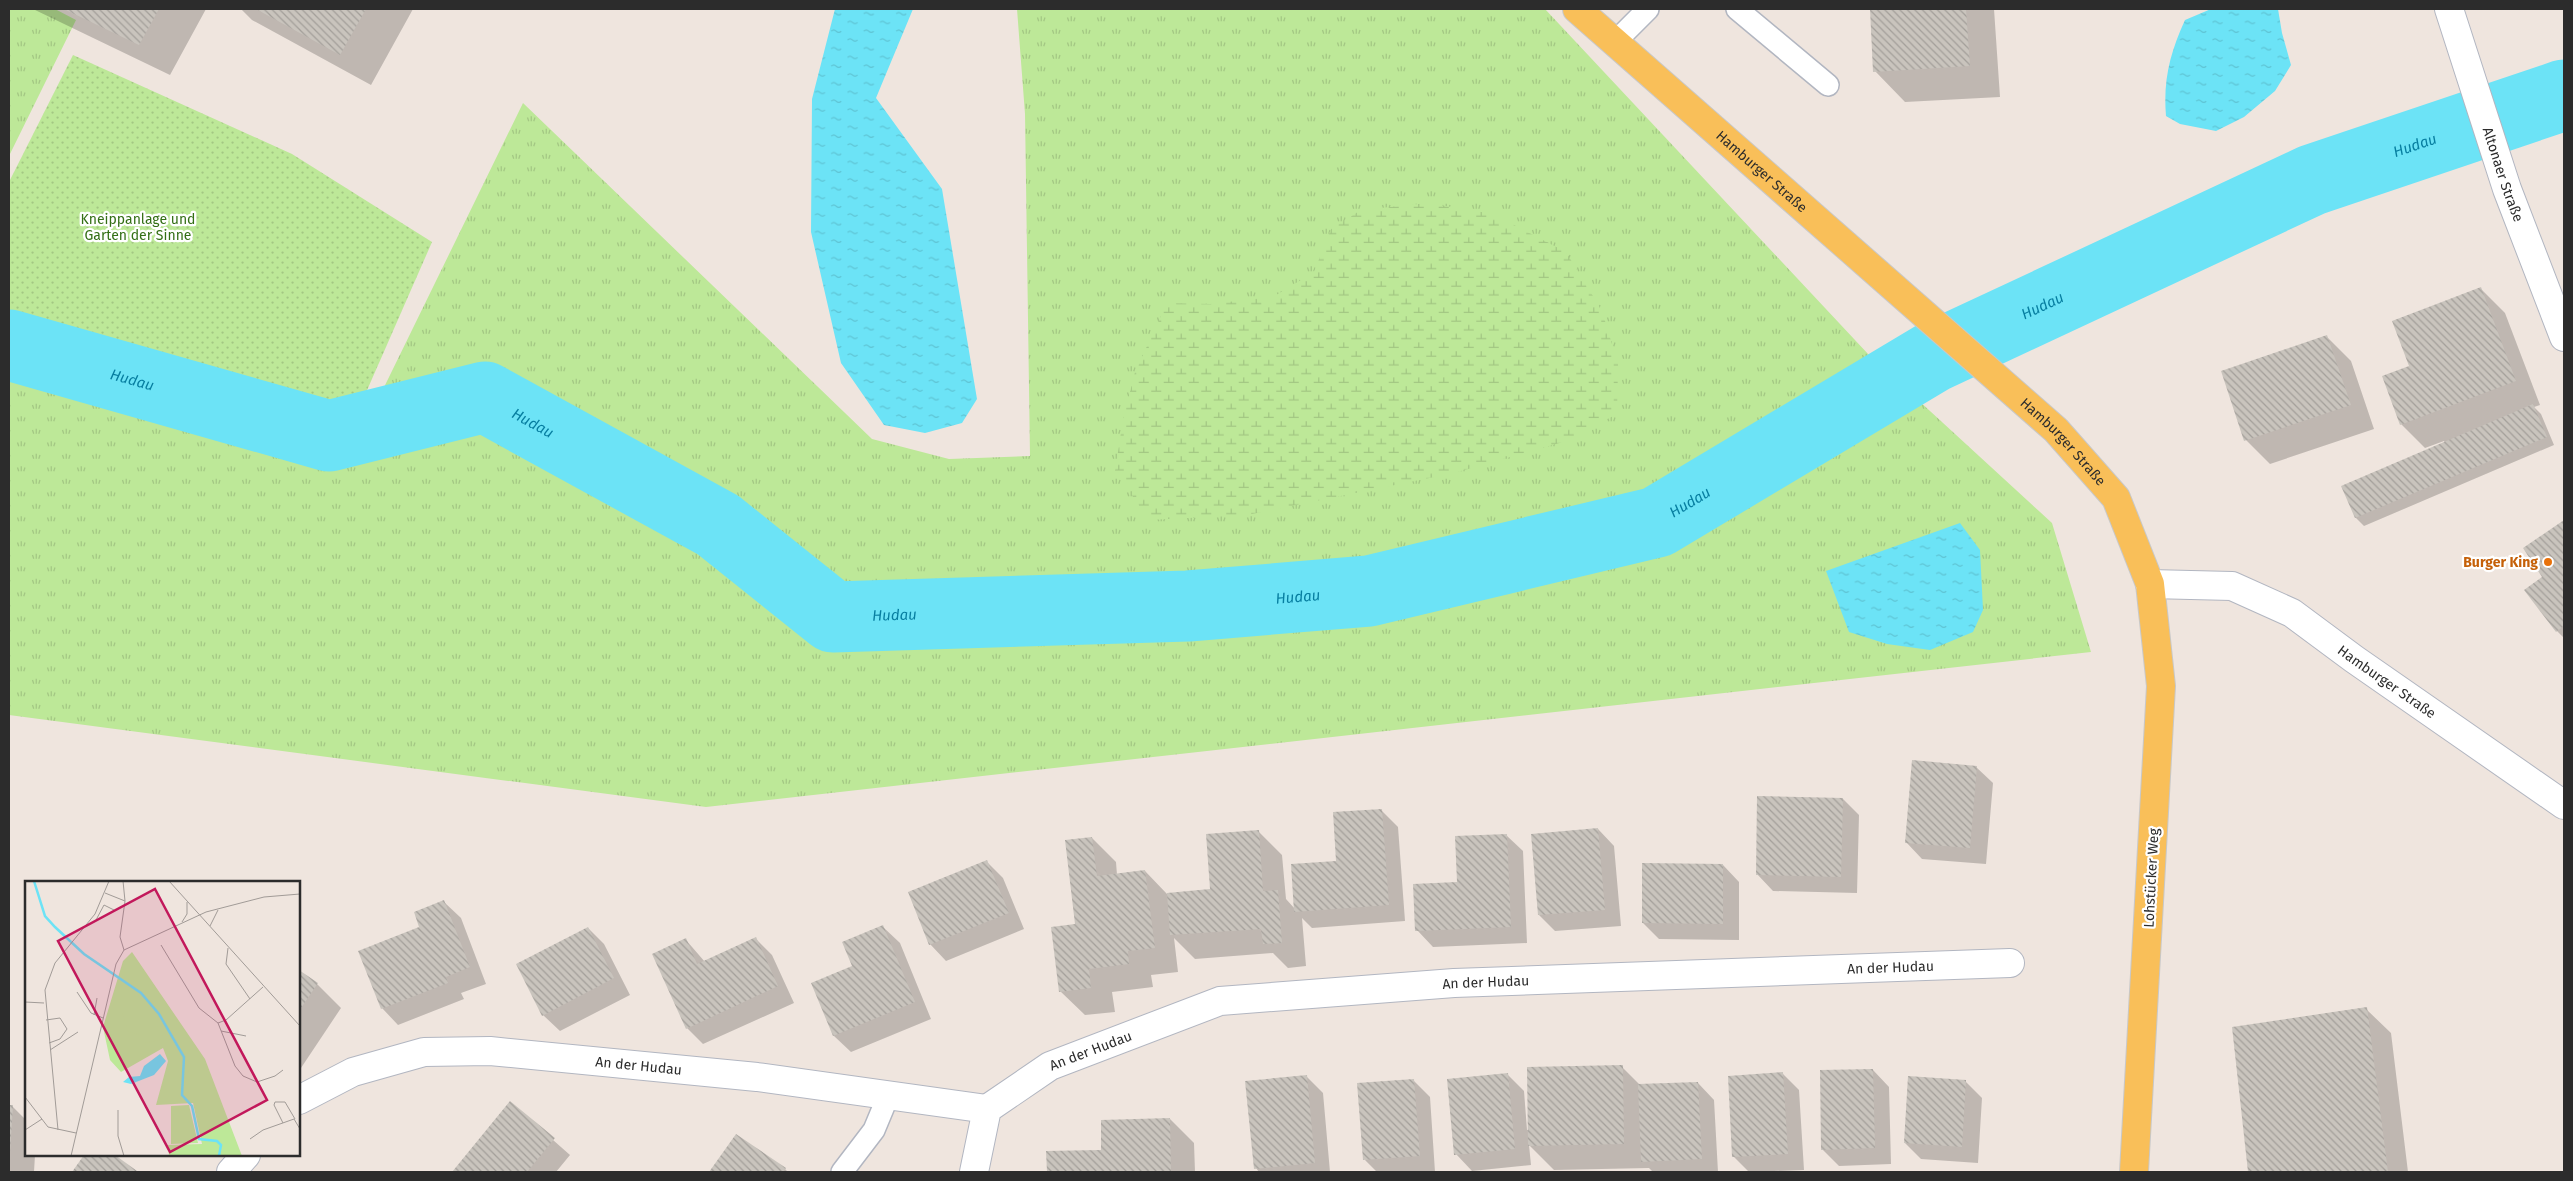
<svg xmlns="http://www.w3.org/2000/svg" width="2573" height="1181" font-family="'Fira Sans',sans-serif">
<style>
.grass{fill:url(#grass-tufts)}
.wetland{fill:url(#wetland-marsh)}
.park{fill:url(#park-dots)}
.water{fill:url(#water-ripples)}
.shadow{fill:#0003}
.lines{fill:none;stroke-linecap:round;stroke-linejoin:round}
.river{stroke:#6ce3f6;stroke-width:71}
.building{fill:url(#building-back-hatch)}
.lane-casing{stroke:#b2b6c1;stroke-width:24}
.street-casing{stroke:#b2b6c1;stroke-width:30}
.primary-casing{stroke:#c8c8c8;stroke-width:30}
.lane{stroke:#fff;stroke-width:21}
.street{stroke:#fff;stroke-width:28}
.primary{stroke:#f9bf59;stroke-width:28}
.food-dot{fill:#e8710a;stroke:#fff;stroke-width:2}
.labels{text-anchor:middle;stroke-width:4.5;stroke-linejoin:round;paint-order:stroke}
.street-label{font-size:14px;fill:#2c2c2c;stroke:#fff}
.park-label{font-size:14px;fill:#346f16;stroke:#fff}
.food-label{font-size:14px;font-weight:bold;fill:#c56008;stroke:#fff;text-anchor:end}
.water-label{font-size:15px;font-style:italic;fill:#077ea0;stroke:#fff}
.inset-river{fill:none;stroke:#6ce3f6;stroke-width:2.5}
.inset-road{fill:none;stroke:#a19b97;stroke-width:1}
.view{fill:#c2185b;fill-opacity:0.15;stroke:#c2185b;stroke-width:2.5}
.inset-edge{fill:none;stroke:#2c2c2c;stroke-width:2.5}
</style>
<defs>
<pattern id="grass-tufts" width="24" height="20" patternUnits="userSpaceOnUse" patternTransform="scale(1.25)"><rect width="24" height="20" fill="#bde898"/><path d="M3 7l-1-3M5 7V3M7 7l1-3M15 17l-1-3M17 17v-4M19 17l1-3" fill="none" stroke="#a3c783"/></pattern>
<pattern id="wetland-marsh" width="20" height="14" patternUnits="userSpaceOnUse" patternTransform="scale(1.25)"><rect width="20" height="14" fill="#bde898"/><path d="M1 5h8M5 5V1M11 12h8M15 12V8" fill="none" stroke="#a3c783"/></pattern>
<pattern id="park-dots" width="8" height="8" patternUnits="userSpaceOnUse" patternTransform="scale(1.25)"><rect width="8" height="8" fill="#bde898"/><path d="M2 2h.1M6 6h.1" fill="none" stroke="#a3c783" stroke-width="1.8" stroke-linecap="round"/></pattern>
<pattern id="water-ripples" width="26" height="14" patternUnits="userSpaceOnUse" patternTransform="scale(1.25)"><rect width="26" height="14" fill="#6ce3f6"/><path d="M2 4q2-2 4 0t4 0M15 11q2-2 4 0t4 0" fill="none" stroke="#5ec3d3"/></pattern>
<pattern id="building-back-hatch" width="6" height="6" patternUnits="userSpaceOnUse" patternTransform="scale(1.25)"><rect width="6" height="6" fill="#c9c4bd"/><path d="M-1 5l2 2M0 0l6 6M5-1l2 2" fill="none" stroke="#a39f9a"/></pattern>
</defs>
<rect width="100%" height="100%" fill="#efe5de"/>
<path class="grass" d="M9,9H55L76,20L9,156Z
M1017,9H1545L1869,355L2052,523L2091,652L706,807L9,715V367L346,465L523,103L872,439L949,459L1030,456L1025,114Z"/>
<path class="wetland" d="M1428,203L1493,214L1566,252L1599,306L1605,321L1618,364L1617,414L1563,442L1454,473L1247,515L1149,520L1115,471L1123,420L1135,372L1167,303L1210,304L1273,297L1314,272L1331,229L1361,210Z"/>
<path class="park" d="M73,55L292,154L432,242L354,420L9,325V182Z"/>
<path class="water" d="M835,9H913L876,98L942,189L977,399L962,423L925,433L884,425L841,363L811,232L812,99Z
M2211,9H2278L2282,33L2291,65L2275,91L2244,117L2216,131L2180,124L2166,116C2163,80 2170,53 2185,20Z
M1960,523L1980,550L1983,610L1973,632L1930,650L1887,644L1849,632L1826,571Z"/>
<path class="shadow" d="M33,9H206L170,75Z
M241,9H413L371,85L252,20Z
M1871,9H1994L2000,97L1905,102L1875,71Z
M2481,289L2505,313L2540,405L2534,407L2541,414L2554,445L2364,526L2356,518L2343,486L2445,443L2444,441L2425,448L2401,424L2410,367Z
M2327,337L2351,361L2374,429L2270,464L2246,440Z
M2564,521V638L2557,631L2544,577L2525,548Z
M1976,767L1993,783L1986,864L1922,859L1906,842Z
M1843,799L1859,815L1857,893L1773,891L1757,874Z
M1382,811L1398,827L1405,921L1312,928L1302,918L1306,966L1288,968L1273,953L1195,959L1174,938L1178,972L1151,975L1153,987L1112,992L1115,1012L1085,1015L1060,991L1077,925L1092,838L1116,862L1117,875L1145,871L1167,894L1211,891L1258,831L1282,855L1286,899L1295,909Z
M1598,829L1614,846L1621,926L1555,931L1539,915Z
M1506,835L1523,851L1527,943L1433,947L1417,930Z
M987,862L1003,878L1024,929L946,961L930,944Z
M1723,865L1739,882V940L1659,939L1643,923Z
M444,902L461,918L486,984L461,993L464,999L398,1025L382,1008L421,928Z
M883,927L900,943L931,1019L851,1052L834,1036L813,983L854,966Z
M588,928L604,944L630,995L560,1031L543,1015Z
M755,938L772,955L794,1003L703,1044L687,1028L686,940L705,962Z
M299,971L317,984L341,1008L299,1071Z
M2366,1009L2391,1033L2408,1172H2249L2233,1029Z
M1622,1067L1641,1086L1698,1083L1714,1100L1718,1172H1653L1649,1168L1554,1170L1529,1145L1531,1165L1472,1171L1456,1154L1507,1074L1524,1091L1527,1130H1529Z
M1873,1070L1889,1087L1891,1164L1839,1166L1822,1149Z
M1783,1074L1799,1090L1804,1170L1749,1172L1733,1156Z
M1306,1076L1323,1093L1330,1172H1259L1256,1168Z
M1413,1080L1430,1097L1435,1172H1377L1365,1160Z
M1965,1081L1982,1098L1978,1163L1921,1159L1905,1143Z
M510,1102L570,1155L556,1172H453Z
M9,1106H12L26,1120V1155H35L34,1172H9Z
M1170,1119L1194,1143L1195,1172H1048L1047,1152L1103,1151Z
M736,1136L785,1169L788,1172H710Z
M85,1155H112L137,1172H73Z"/>
<g class="lines">
<path class="river" id="s1" d="M9,345L329,436L485,397L718,525L833,617L1188,606L1369,591L1657,522L1933,357L2312,180L2564,95"/>
</g>
<path class="building" d="M64,9H159L139,45Z
M256,9H366L340,55Z
M1870,9H1966L1970,66L1873,72Z
M2481,287L2516,381L2400,425L2382,376L2409,366L2392,321Z
M2327,335L2351,405L2244,441L2221,371Z
M2533,404L2547,437L2355,518L2341,486Z
M2564,520V626L2556,632L2524,590L2542,577L2523,548Z
M1912,760L1977,766L1970,848L1905,843Z
M1757,796L1843,798L1841,877L1756,875Z
M1382,809L1389,905L1294,912L1291,864L1336,861L1333,812Z
M1598,828L1605,910L1538,915L1531,834Z
M1259,830L1263,891L1278,890L1282,943L1263,944L1261,929L1170,935L1167,893L1210,889L1206,834Z
M1507,834L1511,927L1415,931L1413,884L1457,882L1455,836Z
M1092,837L1097,876L1145,870L1155,948L1128,951L1129,964L1089,969L1091,988L1059,992L1051,927L1075,924L1065,840Z
M987,860L1009,913L929,945L908,892Z
M1642,863L1723,864V924L1642,923Z
M444,900L470,967L446,977L448,983L381,1009L358,951L419,927L414,912Z
M883,925L915,1002L833,1036L811,983L852,966L842,942Z
M588,927L614,978L542,1016L516,964Z
M756,937L778,986L686,1029L652,954L686,938L697,964Z
M299,970L318,983L299,1011Z
M2367,1007L2388,1172H2248L2232,1027Z
M1623,1065L1624,1144L1528,1146L1527,1067Z
M1873,1069L1875,1148L1821,1150L1820,1070Z
M1783,1072L1788,1154L1732,1157L1728,1076Z
M1508,1073L1515,1149L1454,1155L1447,1079Z
M1307,1075L1315,1163L1254,1169L1245,1081Z
M1908,1076L1966,1080L1962,1147L1904,1143Z
M1414,1079L1420,1156L1363,1160L1357,1083Z
M1698,1082L1702,1159L1641,1162L1638,1084Z
M510,1101L555,1138L527,1172H452Z
M9,1105H13L10,1152H9Z
M1170,1118L1171,1172H1047L1046,1151L1101,1150V1120Z
M736,1134L786,1168L783,1172H709Z
M84,1155H115L137,1171L72,1172Z"/>
<g class="lines">
<g class="lane-casing">
<path id="lane" d="M1737,9L1828,85
M1615,42L1648,9
M842,1172L874,1130L889,1094"/>
</g>
<g class="street-casing">
<g id="street">
<path id="s2" d="M2449,9L2507,189L2564,337"/>
<path id="s3" d="M2150,584L2232,586L2292,613L2354,659L2564,805"/>
<path id="s4" d="M299,1100L353,1072L424,1052L490,1051L757,1077L987,1109"/>
<path d="M231,1172L246,1155"/>
<path id="s5" d="M974,1172L987,1109L1050,1066L1220,1001L1454,983L2010,963"/>
</g>
</g>
<g class="primary-casing">
<g id="primary">
<path id="s6" d="M1577,9L2056,430L2116,498L2150,584L2161,686L2134,1172"/>
</g>
</g>
<use href="#lane" class="lane"/>
<use href="#street" class="street"/>
<use href="#primary" class="primary"/>
</g>
<circle class="food-dot" cx="2548" cy="562" r="5"/>
<g class="labels">
<g class="street-label">
<text dy="5" stroke="none"><textPath href="#s6" startOffset="246">Hamburger Straße</textPath></text>
<text dy="5" stroke="none"><textPath href="#s2" startOffset="174">Altonaer Straße</textPath></text>
<text dy="5" stroke="none"><textPath href="#s6" startOffset="651">Hamburger Straße</textPath></text>
<text dy="5" stroke="none"><textPath href="#s3" startOffset="265">Hamburger Straße</textPath></text>
<text transform="translate(2151 878) rotate(-87)" y="5">Lohstücker Weg</text>
<text dy="5" stroke="none"><textPath href="#s5" startOffset="994">An der Hudau</textPath></text>
<text dy="5" stroke="none"><textPath href="#s5" startOffset="589">An der Hudau</textPath></text>
<text dy="5" stroke="none"><textPath href="#s5" startOffset="184">An der Hudau</textPath></text>
<text dy="5" stroke="none"><textPath href="#s4" startOffset="350">An der Hudau</textPath></text>
</g>
<g class="park-label">
<text x="138" y="224">Kneippanlage und<tspan x="138" dy="16">Garten der Sinne</tspan></text>
</g>
<g class="food-label">
<text x="2538" y="567">Burger King</text>
</g>
<g class="water-label">
<text dy="5" stroke="none"><textPath href="#s1" startOffset="2588">Hudau</textPath></text>
<text dy="5" stroke="none"><textPath href="#s1" startOffset="2182">Hudau</textPath></text>
<text dy="5" stroke="none"><textPath href="#s1" startOffset="128">Hudau</textPath></text>
<text dy="5" stroke="none"><textPath href="#s1" startOffset="548">Hudau</textPath></text>
<text dy="5" stroke="none"><textPath href="#s1" startOffset="1778">Hudau</textPath></text>
<text dy="5" stroke="none"><textPath href="#s1" startOffset="1372">Hudau</textPath></text>
<text dy="5" stroke="none"><textPath href="#s1" startOffset="968">Hudau</textPath></text>
</g>
</g>
<g transform="translate(25 881)">
<rect width="275" height="275" fill="#efe5de"/>
<path d="M107,71L180,178L217,275H144L143,264L177,263L168,222L131,224L143,180L138,167L96,191L85,179L78,146L98,80Z" fill="#bde898"/>
<path d="M108,120L133,146L138,154L135,159L119,162L114,154L103,150L97,131Z" fill="#bde898"/>
<path d="M164,224L173,262L146,263V225Z" fill="#bde898"/>
<path d="M135,173L141,180L129,194L106,203L98,201L104,196L115,195L119,185Z" fill="#6ce3f6"/>
<path class="inset-river" d="M9,0L20,35L30,46L59,73L116,112L134,133L159,176L157,214L167,225L174,258L192,260L196,264L194,275"/>
<path class="inset-road" d="M98,0L100,20L95,56L99,69M144,0L275,145M80,12L100,20M71,39L79,24L89,29M157,41L162,33V21M185,45L193,29M136,64L174,127L193,142L201,139L238,106M203,67L201,83L225,118M52,111L66,132L78,137M0,121L19,122M69,134L72,117M21,139L35,137L42,148L35,158L24,162M193,142L210,185L218,195L232,201L250,195L258,189M196,150L221,155M25,169L53,151M0,216L23,246L51,252M93,229V255L99,275M258,242L249,224L250,221H260L270,238M0,249L17,238M33,249L20,109L30,82L70,33L84,0M225,258L238,249L269,238L275,248M46,275L91,83L99,69L181,31L239,16L275,13"/>
<path class="view" d="M130,8L242,219L145,271L33,60Z"/>
<rect width="275" height="275" class="inset-edge"/>
</g>
<rect width="2573" height="1181" fill="none" stroke="#2c2c2c" stroke-width="20"/>
</svg>
